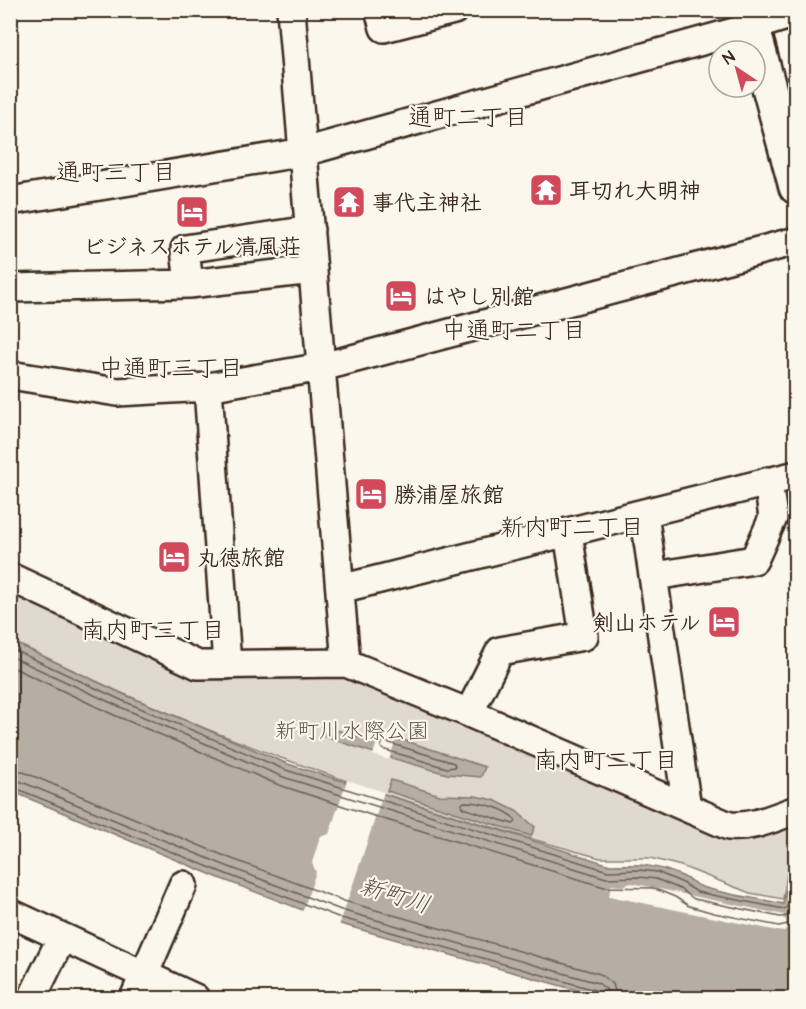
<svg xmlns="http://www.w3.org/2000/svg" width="806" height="1009" font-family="'Architects Daughter','Klee One',sans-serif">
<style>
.green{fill:#dfd9ce;stroke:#8d8276;stroke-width:1.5}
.water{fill:#b6aea2;stroke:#85796d;stroke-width:1.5}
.pier{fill:#fbf7ec}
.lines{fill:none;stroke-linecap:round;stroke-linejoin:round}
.shore{stroke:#6c5f53;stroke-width:1.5}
.street-casing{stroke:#3b2a1e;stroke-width:32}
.secondary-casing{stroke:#3b2a1e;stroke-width:38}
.street{stroke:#fbf7ec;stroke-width:27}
.secondary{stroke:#fbf7ec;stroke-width:33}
.labels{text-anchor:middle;stroke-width:4.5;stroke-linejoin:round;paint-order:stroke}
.poi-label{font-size:22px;font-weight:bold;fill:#3b2a1e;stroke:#fbf7ec;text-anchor:start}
.park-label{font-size:22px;fill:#64564a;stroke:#fbf7ec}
.neighbourhood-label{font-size:24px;fill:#3b2a1e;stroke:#fbf7ec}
.water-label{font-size:24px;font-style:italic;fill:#605246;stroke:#fbf7ec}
</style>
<rect width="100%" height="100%" fill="#fbf7ec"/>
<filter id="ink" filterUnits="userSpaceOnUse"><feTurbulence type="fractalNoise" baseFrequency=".0167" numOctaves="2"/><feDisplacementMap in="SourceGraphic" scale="12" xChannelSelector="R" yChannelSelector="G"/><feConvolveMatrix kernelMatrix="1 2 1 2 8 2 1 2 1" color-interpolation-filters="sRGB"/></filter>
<g filter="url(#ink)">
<path class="green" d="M11,582L201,675L343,673L739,836L795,821V875L787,874L783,899L750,893L681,866L650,858H600L532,839L384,794L281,758L209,730L117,691L11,641Z"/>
<path class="water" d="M11,641L123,694L288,764L610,865C640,864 654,864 682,876C689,879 694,884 702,887C728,895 756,898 783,904L787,886L795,887V998H604L337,923L219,878L11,791Z
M327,727L375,742L379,732L485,767L481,777L447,774L371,752L323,736Z
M391,780L440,795L475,796L494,800L516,811L535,827L531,836L387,791Z"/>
<path class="pier" d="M380,731L397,736L389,760L373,755Z
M347,780L384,792L339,926L302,913L316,872L312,863L320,837L329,834Z
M631,883L784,915L783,918L786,920L787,928L783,932L609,896L611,885L622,886Z"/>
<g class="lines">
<path class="shore" d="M10,648L121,700L286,770L608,871L639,870L657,872L683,883L697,892L784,909L789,905L792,894L796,893
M10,656L118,706L283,777L606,878L639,877L656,879L680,889L694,899L780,917L789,916L796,910
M10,666L114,715L279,785L377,817L604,887L653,888L675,897L689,906L714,913L779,926L796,922
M383,741L454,763L455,767L447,768L382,749L381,746Z
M10,770L21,771L227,857L344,901L600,974L613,984L617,998
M10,779L17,780L224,865L341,910L598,983L606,989L608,998
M10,786L221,872L338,917L595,990L599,993L600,998
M464,802C479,802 510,808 516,822L513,824L463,808L461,805Z"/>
<g class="street-casing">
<path id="street" d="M291,10L346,663
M379,10L384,28L454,10
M10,201L304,152L752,27L796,13
M189,284L185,249L310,230
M10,288L189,284L313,270
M10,375L117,392L208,387L322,367L796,241
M208,387L227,665
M644,514L687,808
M655,576L754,560L773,518L768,481
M10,577L198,665L346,663L469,713L729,826C753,828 773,818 796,810
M340,589L796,475
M469,713L500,651L584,636L568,533
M10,913L195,998
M32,998L62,937
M134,998L183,885"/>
</g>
<g class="secondary-casing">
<path id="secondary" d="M748,10L796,187"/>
</g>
<use href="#street" class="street"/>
<use href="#secondary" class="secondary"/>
</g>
</g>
<defs>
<g id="temple-square" transform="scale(1.725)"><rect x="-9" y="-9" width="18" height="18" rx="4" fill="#d1495b" stroke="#fbf7ec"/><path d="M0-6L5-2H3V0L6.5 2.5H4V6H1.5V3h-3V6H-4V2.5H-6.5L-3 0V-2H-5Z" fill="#fff"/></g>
<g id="hotel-square" transform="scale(1.725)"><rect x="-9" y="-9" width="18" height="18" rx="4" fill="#d1495b" stroke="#fbf7ec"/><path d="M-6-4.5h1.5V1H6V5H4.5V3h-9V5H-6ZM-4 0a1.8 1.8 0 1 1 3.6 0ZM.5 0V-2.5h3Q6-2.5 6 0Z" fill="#fff"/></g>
</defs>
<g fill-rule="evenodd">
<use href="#temple-square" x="546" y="190"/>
<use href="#temple-square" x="349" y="202"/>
<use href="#hotel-square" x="192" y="212"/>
<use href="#hotel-square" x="401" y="296"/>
<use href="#hotel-square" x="371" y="494"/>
<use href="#hotel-square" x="174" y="557"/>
<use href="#hotel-square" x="724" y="622"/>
</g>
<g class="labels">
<g class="poi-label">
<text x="569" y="198">耳切れ大明神</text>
<text x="372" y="210">事代主神社</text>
<text x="192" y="254" text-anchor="middle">ビジネスホテル清風荘</text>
<text x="424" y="304">はやし別館</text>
<text x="394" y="502">勝浦屋旅館</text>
<text x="197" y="565">丸徳旅館</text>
<text x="701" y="630" text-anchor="end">剣山ホテル</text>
</g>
<g class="park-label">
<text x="352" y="738">新町川水際公園</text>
</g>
<g class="neighbourhood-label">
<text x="468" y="125">通町二丁目</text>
<text x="116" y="180">通町三丁目</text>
<text x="514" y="338">中通町二丁目</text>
<text x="171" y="376">中通町三丁目</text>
<text x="572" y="535">新内町二丁目</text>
<text x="153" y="638">南内町三丁目</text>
<text x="606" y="768">南内町二丁目</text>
</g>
<g class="water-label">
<text transform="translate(395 895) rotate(17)" y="8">新町川</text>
</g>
</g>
<rect width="806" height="1009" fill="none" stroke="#fbf7ec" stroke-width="36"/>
<rect x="18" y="18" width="770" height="973" fill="none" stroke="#3b2a1e" stroke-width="2" filter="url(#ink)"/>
<g transform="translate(737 69) rotate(324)"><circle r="28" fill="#fbf7ec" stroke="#aea59a" stroke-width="1.5"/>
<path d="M0-4.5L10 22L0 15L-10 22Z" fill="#d1495b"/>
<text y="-9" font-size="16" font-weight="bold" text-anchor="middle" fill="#3b2a1e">N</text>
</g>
</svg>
